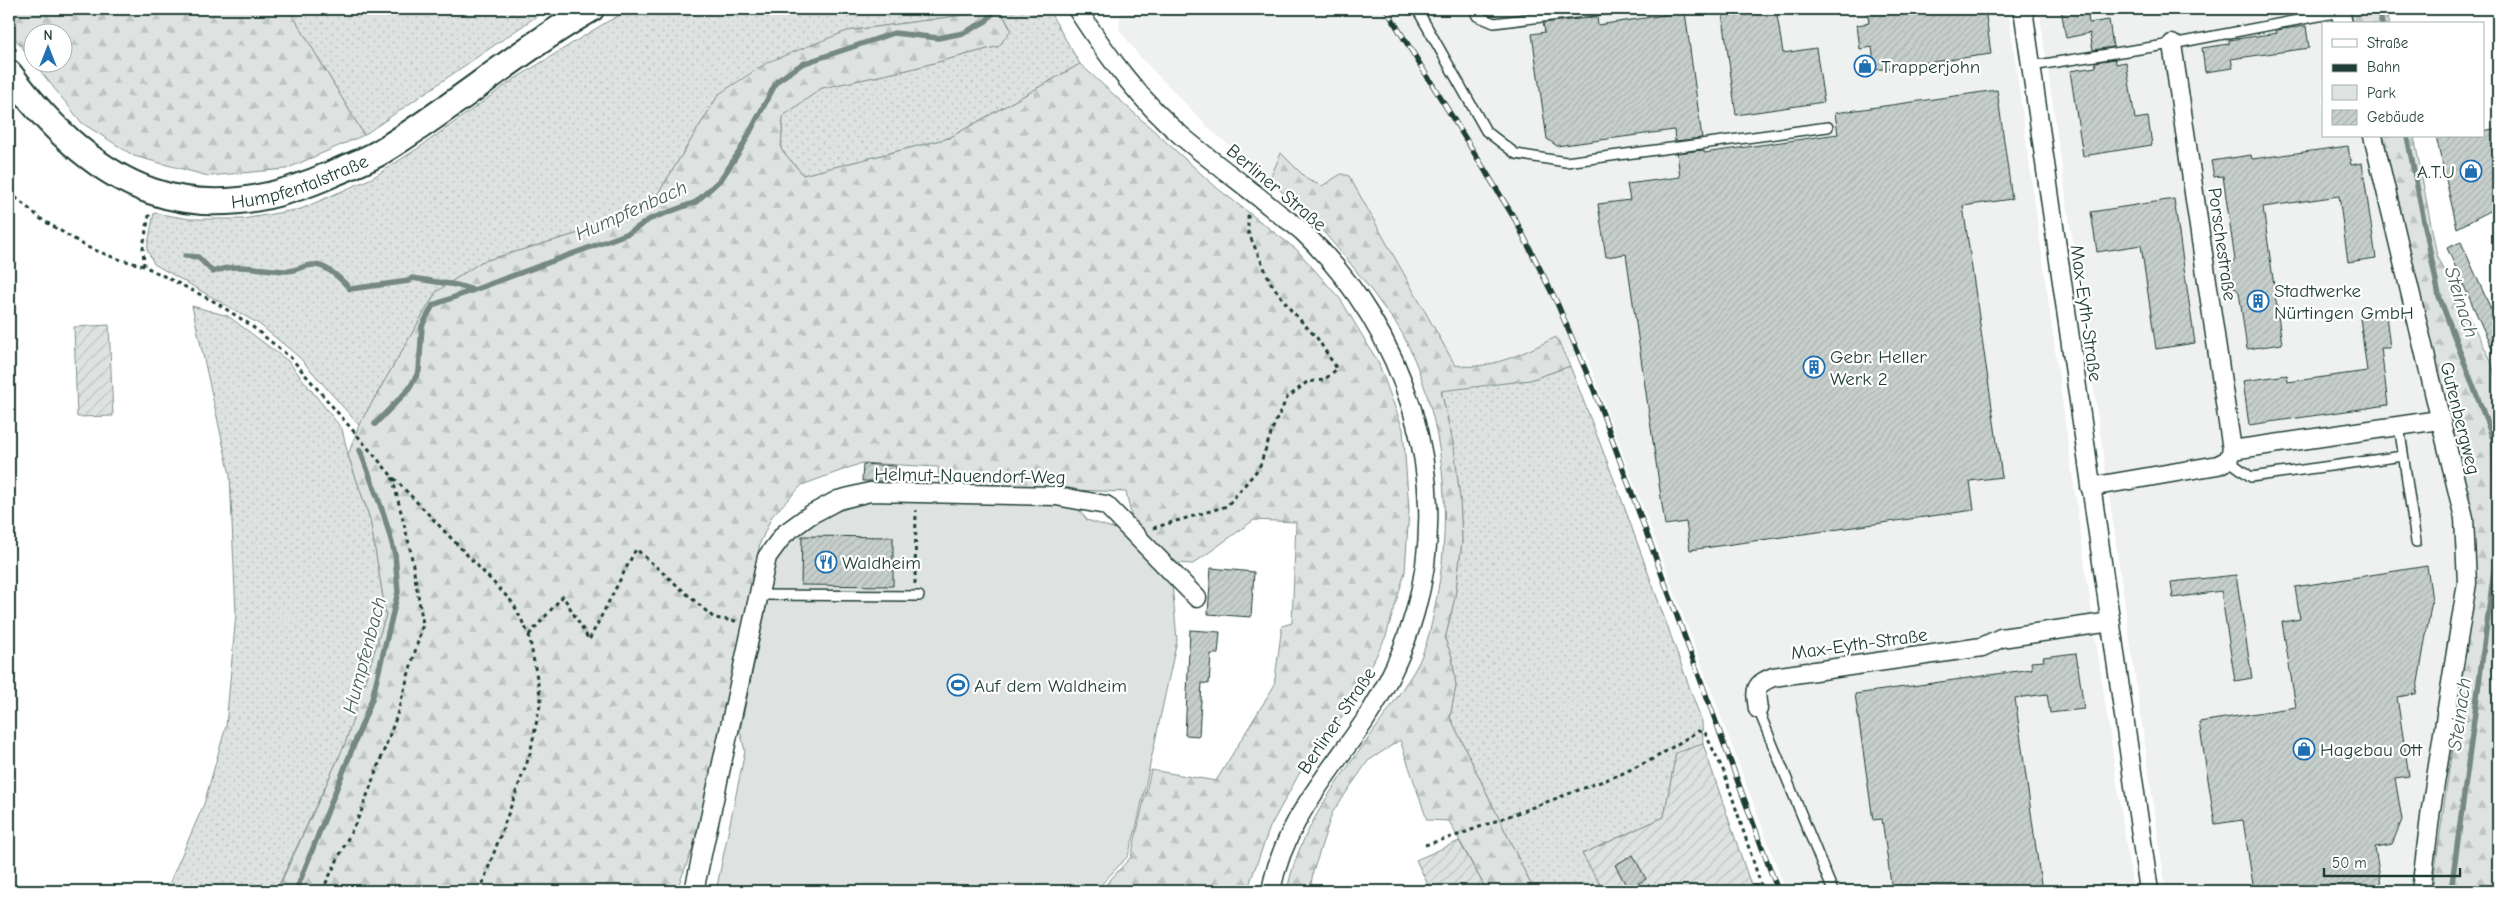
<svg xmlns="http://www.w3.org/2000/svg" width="2507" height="900" font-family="'Comic Neue',sans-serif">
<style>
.built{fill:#eef1f0}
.grass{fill:url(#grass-dots);stroke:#7e908b}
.forest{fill:url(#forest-firs);stroke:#7e908b}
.park{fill:#dee3e2;stroke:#7e908b}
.garden{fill:url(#garden-furrows);stroke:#7e908b}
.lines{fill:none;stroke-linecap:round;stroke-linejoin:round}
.stream{stroke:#758883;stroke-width:5.5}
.building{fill:url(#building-hatch);stroke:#1f3d34}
.lane-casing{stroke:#1f3d34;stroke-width:12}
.street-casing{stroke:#1f3d34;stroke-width:21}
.secondary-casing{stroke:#1f3d34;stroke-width:29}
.path{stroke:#1f3d34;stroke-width:3;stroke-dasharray:4 4;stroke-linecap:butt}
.lane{stroke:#fff;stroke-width:9}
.street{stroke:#fff;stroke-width:18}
.secondary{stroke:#fff;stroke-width:25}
.rail-casing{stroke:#1f3d34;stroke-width:5.5}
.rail{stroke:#fff;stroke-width:4;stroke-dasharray:11;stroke-linecap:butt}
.labels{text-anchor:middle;stroke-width:4.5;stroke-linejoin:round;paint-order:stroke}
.poi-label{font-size:19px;fill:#1f3d34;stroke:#fff;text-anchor:start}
.street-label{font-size:19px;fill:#1f3d34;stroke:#fff}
.water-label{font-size:20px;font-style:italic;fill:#4a625b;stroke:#fff}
</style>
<defs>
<pattern id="grass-dots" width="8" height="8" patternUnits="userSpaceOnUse" patternTransform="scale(1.25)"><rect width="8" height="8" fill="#dee3e2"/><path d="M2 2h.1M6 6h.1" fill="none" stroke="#bec4c2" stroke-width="1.8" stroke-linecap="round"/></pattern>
<pattern id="forest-firs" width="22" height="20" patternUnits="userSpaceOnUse" patternTransform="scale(1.25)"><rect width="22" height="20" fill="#dee3e2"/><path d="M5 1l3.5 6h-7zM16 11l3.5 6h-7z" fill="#bec4c2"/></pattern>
<pattern id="garden-furrows" width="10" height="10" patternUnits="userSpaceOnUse" patternTransform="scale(1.25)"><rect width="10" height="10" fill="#dee3e2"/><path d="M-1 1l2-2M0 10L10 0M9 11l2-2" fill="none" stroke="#bec4c2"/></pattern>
<pattern id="building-hatch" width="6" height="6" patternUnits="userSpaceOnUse" patternTransform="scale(1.25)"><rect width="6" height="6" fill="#c7cfcc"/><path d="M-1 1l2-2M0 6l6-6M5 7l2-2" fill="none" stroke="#aab3b0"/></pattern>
</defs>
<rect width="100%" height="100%" fill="#fff"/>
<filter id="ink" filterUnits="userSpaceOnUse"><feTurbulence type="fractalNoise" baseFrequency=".02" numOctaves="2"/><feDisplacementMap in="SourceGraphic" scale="10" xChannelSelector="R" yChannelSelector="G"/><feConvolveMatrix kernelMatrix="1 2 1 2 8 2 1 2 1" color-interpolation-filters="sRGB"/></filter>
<g filter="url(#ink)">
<path class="built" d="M1121,9H2008L2085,566L2133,891H1786L1585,352L1530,376L1445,381L1320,220L1212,131L1139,56L1119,29Z
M2039,9H2349L2353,24H2323V136H2380L2464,483L2474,534V591L2432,891H2166Z"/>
<path class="grass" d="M289,9H547L364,135Z
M631,9H1048L1080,64L949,138L803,175L781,149L783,116L822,88L907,70L999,46L1011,29L1000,10L847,31L719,94L658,194L586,231L481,262L436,292L359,425L299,357L259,324L154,264L147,249L154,213L190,219H243L301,209L372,178L420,147L513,80L605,23Z
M192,306L228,316L288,361L342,429L348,455L370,519L386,615L345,744L276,891H166L204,804L226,726L236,614L230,475Z
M1570,366L1620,495L1702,722L1703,744L1676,753L1664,817L1582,854L1604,891H1534L1450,717L1456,686L1452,657L1445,639L1455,597L1462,541L1460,499L1454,447L1441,390L1530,380Z"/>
<path class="forest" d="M9,9H289L364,135L286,169L208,176L134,156L82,123L34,63L62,62V32H32V61L9,30Z
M2349,9H2385L2389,24H2353Z
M1000,10L1011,30L999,46L907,70L822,88L783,116L781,149L803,175L949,138L1080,64L1217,188L1297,250L1341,300L1378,362L1403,429L1409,509L1405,572L1386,636L1355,699L1299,774L1270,827L1248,888L1243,891H1100L1131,857L1151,770L1216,781L1274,686L1282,626L1292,623L1296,522L1254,520L1193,564L1172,563L1134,527L1126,492L939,485L938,467L862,463L802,485L772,516L760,543C738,660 723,781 676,891H277L345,744L386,615L370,519L348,455L359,425L436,292L481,262L586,231L658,194L719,94L768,62L847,31Z
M2380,136H2414L2437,256L2491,360L2498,388V705L2492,891H2432L2474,591V534L2464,483Z
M1281,153L1308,180L1322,186L1341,174L1349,176L1455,365C1488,372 1528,351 1556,337L1570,366L1530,380L1441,391L1454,447L1460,499L1462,541L1455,597L1445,639L1452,657L1456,686L1450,717L1534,891H1487L1449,821L1427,820L1400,740L1368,761L1332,813L1313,872L1310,891H1287C1301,817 1356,760 1396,699C1403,687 1412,676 1418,664C1431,638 1435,606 1440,578C1452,497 1440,406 1402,333C1395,320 1384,309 1376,297C1343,252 1312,216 1269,181Z"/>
<path class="park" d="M872,501L1074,503L1087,520L1122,531L1172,584L1177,640L1136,829L1128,856L1095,891H716L745,751L740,731L778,551C804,519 834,512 872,501Z"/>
<path class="garden" d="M109,325L113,416L77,417L74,327Z
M1703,744L1753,891H1604L1582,854L1664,817L1676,753Z
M1459,841L1487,891H1431L1416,860Z"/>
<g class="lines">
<path class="stream" d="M2378,9L2382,24
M2407,136L2439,296L2494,441L2498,534
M185,256L198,257L213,272C237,262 260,270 285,271C295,272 305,264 315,265C328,266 342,280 350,289L409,281L412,278L456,285L473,290
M375,424L409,389L419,371L422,326L433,305L629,233L650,219L696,202L722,178L741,149L777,81L802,64L894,33L938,38L964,33L986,21L996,9
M296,891L372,699L398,592L395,554L384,515L360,450
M2451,891L2498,541"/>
</g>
<path class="building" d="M1722,9H1776L1783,53L1816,48L1824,102L1736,115Z
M1867,9H1985L1991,54L1875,70L1872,47L1860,49L1857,25L1869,23Z
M2061,9H2087L2089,23L2109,20L2113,47L2093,50L2090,33L2066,38Z
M1685,12L1702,138L1675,141L1674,130L1557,146L1547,139L1532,34L1545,32L1543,23L1597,17L1598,25Z
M2306,26L2309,48L2231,59L2233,68L2205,72L2202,48L2229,44V40L2277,33L2276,30Z
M2115,59L2116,64L2126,62L2135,119L2148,117L2152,145L2083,156L2070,71L2096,67L2095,62Z
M1997,90L2012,199L1963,206L2002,477L1970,481L1974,510L1690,550L1686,522L1665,525L1626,254L1606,257L1598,204L1630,200L1627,184L1680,177L1677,153L1704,150V153L1838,134L1835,113Z
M2498,128V207L2457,228L2436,136H2483V131Z
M2348,146L2351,165L2362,163L2376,258L2348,262L2339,196L2263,207L2282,344L2247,349L2239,292L2226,279L2227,267L2235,260L2223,176L2214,177L2211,161L2251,155L2252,159Z
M2174,199L2195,343L2156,349L2141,245L2097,252L2091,212Z
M2461,242L2498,325V362L2447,248Z
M2386,315L2390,348H2381L2388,405L2249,425L2243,381L2287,375L2288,382L2367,371L2360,318Z
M863,464L896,466V481H862Z
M802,536L893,537V586L801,585Z
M2427,566L2432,600L2416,694L2397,697L2409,776L2395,778L2402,820L2392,844L2375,847L2382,891H2254L2243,820L2215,824L2199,722L2296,707L2282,622L2300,619L2295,587Z
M1211,568L1254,572L1251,617L1208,614Z
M2236,575L2252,678L2235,681L2221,591L2173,598L2171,582Z
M1190,630L1220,632L1218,654H1211L1209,684L1202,683L1199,736L1185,735Z
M2076,653L2084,709L2050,713L2047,694L2015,698L2042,891H1892L1882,819L1873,820L1855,694L2032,669L2031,662L2044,661L2043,657Z
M1633,855L1646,879L1628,889L1615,865Z"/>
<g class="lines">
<g class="lane-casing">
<path id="lane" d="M1417,9L1486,131L1516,154L1566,162L1828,127
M1474,9L1477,16L1494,23L1608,9
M2031,66L2172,44L2340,12
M2399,425L2416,542
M2228,460L2251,477L2403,456
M759,595L919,596
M1758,709L1833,891"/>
</g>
<g class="street-casing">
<path id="street" d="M1077,9C1108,57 1141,102 1185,139C1213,162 1243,184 1272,208C1282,217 1295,224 1305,234C1404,330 1454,477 1415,612C1404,651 1387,687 1364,722C1327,776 1283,824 1271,891
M2023,9L2149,891
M2340,9L2343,24
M2373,136L2464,518L2467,583L2431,809L2421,891
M2232,450L2439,420
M2090,487L2218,465L2228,460L2232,450L2172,44
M1758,709C1755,689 1754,685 1773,677L1982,647L2001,638L2111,622
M694,891L767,557L784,534L810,515L838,500L870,492L1056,496L1106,505L1197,598"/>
</g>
<g class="secondary-casing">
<g id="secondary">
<path id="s1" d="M9,73C97,191 193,237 334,173C350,166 368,160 382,151C454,107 518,51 591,9"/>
</g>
</g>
<path class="path" d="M9,41L18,54
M9,192L41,219L87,247L115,258L144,266L215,302L249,324L291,358L391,475L513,603L529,635L541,700L530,754L480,891
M144,266L143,246L150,211
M1153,528L1227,506L1259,468L1274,425L1287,398L1307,382L1324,380L1337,369L1317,338L1290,309L1271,283L1248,232V216L1251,213
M915,584L916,510
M529,635L563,596L589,640L636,549L714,618L736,621
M1425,845L1458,835L1619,775L1655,758L1698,731L1705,733L1724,772L1763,891
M322,891L361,812L396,718L423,624L410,548L392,476"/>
<use href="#lane" class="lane"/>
<use href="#street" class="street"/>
<use href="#secondary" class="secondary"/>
<g class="rail-casing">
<path id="rail" d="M1386,9L1516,221L1557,303L1594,390L1778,891"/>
</g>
<use href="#rail" class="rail"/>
</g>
</g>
<defs>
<g id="shop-ring" transform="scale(1.125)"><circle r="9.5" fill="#fff" stroke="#1f6fb2" stroke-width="1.5"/><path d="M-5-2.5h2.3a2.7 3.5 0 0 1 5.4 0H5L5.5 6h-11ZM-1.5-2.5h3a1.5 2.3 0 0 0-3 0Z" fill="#1f6fb2"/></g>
<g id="building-ring" transform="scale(1.125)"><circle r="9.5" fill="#fff" stroke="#1f6fb2" stroke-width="1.5"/><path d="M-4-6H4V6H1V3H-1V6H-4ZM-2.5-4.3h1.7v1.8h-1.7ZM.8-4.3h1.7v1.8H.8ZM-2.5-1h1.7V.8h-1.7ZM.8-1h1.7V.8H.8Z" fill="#1f6fb2"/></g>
<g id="restaurant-ring" transform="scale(1.125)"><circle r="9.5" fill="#fff" stroke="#1f6fb2" stroke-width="1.5"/><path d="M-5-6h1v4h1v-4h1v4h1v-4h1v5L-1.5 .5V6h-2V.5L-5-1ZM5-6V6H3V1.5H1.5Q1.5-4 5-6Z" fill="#1f6fb2"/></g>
<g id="stadium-ring" transform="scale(1.125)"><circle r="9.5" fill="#fff" stroke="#1f6fb2" stroke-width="1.5"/><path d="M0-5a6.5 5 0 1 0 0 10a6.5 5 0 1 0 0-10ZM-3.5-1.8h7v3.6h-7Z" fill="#1f6fb2"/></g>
</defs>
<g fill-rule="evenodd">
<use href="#shop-ring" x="1865" y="66"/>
<use href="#shop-ring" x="2471" y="171"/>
<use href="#building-ring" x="2258" y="301"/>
<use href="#building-ring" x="1814" y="367"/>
<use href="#restaurant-ring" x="826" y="562"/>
<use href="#stadium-ring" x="958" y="685"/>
<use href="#shop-ring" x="2304" y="749"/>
</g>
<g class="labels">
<g class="poi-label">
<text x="1881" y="73">Trapperjohn</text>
<text x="2455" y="178" text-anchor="end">A.T.U</text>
<text x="2274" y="297">Stadtwerke<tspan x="2274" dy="22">Nürtingen GmbH</tspan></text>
<text x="1830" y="363">Gebr. Heller<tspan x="1830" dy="22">Werk 2</tspan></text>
<text x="842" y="569">Waldheim</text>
<text x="974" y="692">Auf dem Waldheim</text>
<text x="2320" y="756">Hagebau Ott</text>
</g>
<g class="street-label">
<text dy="7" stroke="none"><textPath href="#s1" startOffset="340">Humpfentalstraße</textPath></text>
<text transform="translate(1277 187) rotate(40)" y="7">Berliner Straße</text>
<text transform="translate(2223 244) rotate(82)" y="7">Porschestraße</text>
<text transform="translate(2087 313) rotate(82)" y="7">Max-Eyth-Straße</text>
<text transform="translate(2461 418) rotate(76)" y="7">Gutenbergweg</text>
<text transform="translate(970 475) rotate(1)" y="7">Helmut-Nauendorf-Weg</text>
<text transform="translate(1859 643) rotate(-8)" y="7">Max-Eyth-Straße</text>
<text transform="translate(1336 720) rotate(-56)" y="7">Berliner Straße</text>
</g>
<g class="water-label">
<text transform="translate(631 210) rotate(-24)" y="7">Humpfenbach</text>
<text transform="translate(2462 302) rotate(73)" y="7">Steinach</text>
<text transform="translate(364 655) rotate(-75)" y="7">Humpfenbach</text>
<text transform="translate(2459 714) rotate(-82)" y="7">Steinach</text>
</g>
</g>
<rect width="2507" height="900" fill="none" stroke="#fff" stroke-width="30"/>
<rect x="15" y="15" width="2477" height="870" fill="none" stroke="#1f3d34" stroke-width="2" filter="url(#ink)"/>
<rect x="2322" y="22" width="162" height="115" fill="#ffffff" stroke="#a5b1ae"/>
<rect x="2332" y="39" width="25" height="8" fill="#ffffff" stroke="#a5b1ae"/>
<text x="2367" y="48" font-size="15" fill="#1f3d34">Straße</text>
<rect x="2332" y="64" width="25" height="8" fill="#1f3d34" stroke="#a5b1ae"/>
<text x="2367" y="72" font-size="15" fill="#1f3d34">Bahn</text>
<rect x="2332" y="85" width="25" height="15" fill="#dee3e2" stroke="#a5b1ae"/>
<text x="2367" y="98" font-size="15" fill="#1f3d34">Park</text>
<rect x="2332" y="110" width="25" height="15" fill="url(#building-hatch)" stroke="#a5b1ae"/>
<text x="2367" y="122" font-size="15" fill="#1f3d34">Gebäude</text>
<g transform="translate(48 48)"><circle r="24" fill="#ffffff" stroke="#a5b1ae"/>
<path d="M0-4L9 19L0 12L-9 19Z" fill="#1f6fb2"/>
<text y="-8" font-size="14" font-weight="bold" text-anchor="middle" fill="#1f3d34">N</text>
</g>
<path d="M2324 868v8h136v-8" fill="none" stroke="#1f3d34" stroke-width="2.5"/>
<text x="2332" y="868" font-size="15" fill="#1f3d34" stroke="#ffffff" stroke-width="4" paint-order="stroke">50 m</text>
</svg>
